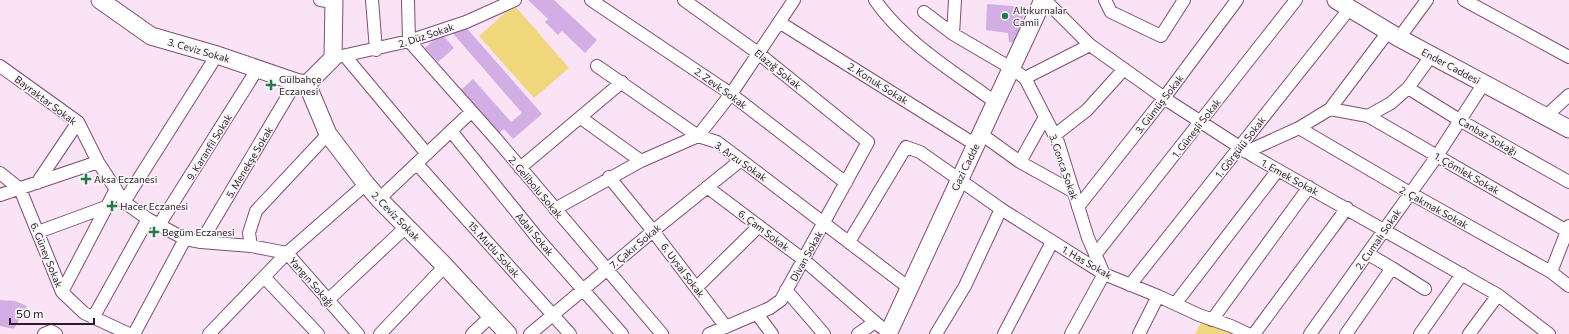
<svg xmlns="http://www.w3.org/2000/svg" width="1569" height="334" font-family="Commissioner,sans-serif">
<style>
.park{fill:#f0d77c}
.building{fill:#d3aee5}
.lines{fill:none;stroke-linecap:round;stroke-linejoin:round}
.street-casing{stroke:#7f4e75;stroke-width:14}
.secondary-casing{stroke:#7f4e75;stroke-width:19}
.street{stroke:#fff;stroke-width:12}
.secondary{stroke:#fff;stroke-width:17}
.poi-dot{fill:#27784a;stroke:#f8f8f8;stroke-width:1.5}
.labels{text-anchor:middle;stroke-width:3;stroke-linejoin:round;paint-order:stroke}
.poi-label{font-size:10px;fill:#2d1929;stroke:#f8f8f8;text-anchor:start}
.street-label{font-size:10px;fill:#2d1929;stroke:#f8f8f8}
</style>
<rect width="100%" height="100%" fill="#fae3f5"/>
<path class="park" d="M514,5L569,68L534,98L479,36Z
M1202,321L1236,334H1195Z"/>
<path class="building" d="M528,0H554L597,40L585,53L562,31L558,35L545,22L548,19Z
M987,4L1025,7L1022,25L1015,43L1009,42L1008,33L986,30Z
M463,24L542,114L513,139L504,129L499,133L461,90L473,79L511,122L522,113L450,30Z
M441,33L454,48L438,62L425,48Z
M0,300L15,301L27,306L14,329L0,326Z"/>
<g class="lines">
<g class="street-casing">
<path id="street" d="M320,0L334,2
M372,0L376,50
M408,0L409,41L497,140L662,334
M591,0L731,94L846,183
M684,0L758,53L868,142L781,300L770,308L709,334
M875,0C904,42 954,72 995,102
M955,0L953,34L1011,68L1025,78L1058,142L1088,238L1104,274L1071,334
M1045,0L1090,45L1170,102L1255,157L1498,295L1549,334
M1105,0L1111,12L1161,36L1184,0
M1464,0L1569,57
M924,12L953,34
M779,22L976,145
M1399,38L1427,0
M345,56L427,154
M333,58L409,41L466,22L515,0
M0,66L78,122L98,162L124,202L148,219L185,239L201,242L251,246L287,253L358,334
M597,66L698,136L731,94L794,0
M1025,78L1090,45
M1408,88L1461,121L1569,182
M1330,109L1388,32
M1368,116L1567,231
M1545,117L1569,95
M581,118L641,161
M1299,128L1410,193L1551,272L1569,286
M451,131L540,241L622,334
M981,134L1020,162L1074,192
M1055,135L1087,110L1124,69
M1246,152L1299,128L1330,109L1368,116L1391,103L1408,88L1431,56
M1020,162L1045,117
M417,164L570,334
M520,168L622,82
M0,173L20,189L62,292L84,313L129,334
M609,177L653,231L726,327
M37,183L78,122
M707,187L804,260L875,322
M0,195L98,162
M379,199L471,112
M124,202L217,55
M1078,207L1164,98L1237,0
M555,209L641,161L698,136L717,142L741,160L909,288
M159,225L258,68
M38,232L106,207
M201,242L296,82
M849,242L906,147L920,152L1001,209L1104,274L1158,296L1199,315L1231,326L1248,334
M251,246L249,233L256,211L328,134
M1095,255L1296,0
M1392,268L1425,289
M1551,272L1569,226
M264,277L318,334
M1130,285L1350,8
M697,287L759,226
M786,290L824,334
M62,292L116,189
M327,301L406,227
M1175,304L1278,170
M757,314L772,334
M93,318L148,219
M1212,320L1309,187
M44,334L51,331L56,334
M134,334L185,239
M209,334L287,253L366,184
M380,334L445,266
M472,334L491,316
M530,334L653,231L741,160
M858,334L875,322L881,327
M936,334L965,286L1001,209
M1004,334L1052,242
M1139,334L1158,296
M1254,334L1347,208
M1310,334L1437,156L1484,83
M1346,334L1392,268L1368,254
M1420,334L1462,274
M1469,334L1498,295"/>
</g>
<g class="secondary-casing">
<path id="secondary" d="M100,0L151,36L217,55L296,82L307,84
M1336,0L1399,38L1569,129
M307,84L328,134L366,184L379,199L445,266L508,334
M307,84L333,58L334,0
M888,334L1043,0"/>
</g>
<use href="#street" class="street"/>
<use href="#secondary" class="secondary"/>
</g>
<g class="poi-dot">
<circle cx="1005" cy="16" r="4"/>
<path d="M269 79h4v4h4v4h-4v4h-4v-4h-4v-4h4z"/>
<path d="M84 173h4v4h4v4h-4v4h-4v-4h-4v-4h4z"/>
<path d="M110 200h4v4h4v4h-4v4h-4v-4h-4v-4h4z"/>
<path d="M152 226h4v4h4v4h-4v4h-4v-4h-4v-4h4z"/>
</g>
<g class="labels">
<g class="poi-label">
<text x="1013" y="14">Altıkurnalar<tspan x="1013" dy="12">Camii</tspan></text>
<text x="279" y="83">Gülbahçe<tspan x="279" dy="12">Eczanesi</tspan></text>
<text x="94" y="183">Aksa Eczanesi</text>
<text x="120" y="210">Hacer Eczanesi</text>
<text x="162" y="236">Begüm Eczanesi</text>
</g>
<g class="street-label">
<text transform="translate(426 35) rotate(-18)" y="4">2. Düz Sokak</text>
<text transform="translate(199 50) rotate(16)" y="4">3. Ceviz Sokak</text>
<text transform="translate(1451 66) rotate(28)" y="4">Ender Caddesi</text>
<text transform="translate(778 69) rotate(39)" y="4">Elazığ Sokak</text>
<text transform="translate(878 83) rotate(32)" y="4">2. Konuk Sokak</text>
<text transform="translate(721 88) rotate(36)" y="4">2. Zevk Sokak</text>
<text transform="translate(46 100) rotate(37)" y="4">Bayraktar Sokak</text>
<text transform="translate(1159 104) rotate(-52)" y="4">3. Gümüş Sokak</text>
<text transform="translate(1196 128) rotate(-52)" y="4">1. Güneşli Sokak</text>
<text transform="translate(1488 136) rotate(30)" y="4">Canbaz Sokağı</text>
<text transform="translate(209 147) rotate(-58)" y="4">9. Karanfil Sokak</text>
<text transform="translate(1240 147) rotate(-52)" y="4">1. Görgülü Sokak</text>
<text transform="translate(741 161) rotate(35)" y="4">3. Arzu Sokak</text>
<text transform="translate(249 162) rotate(-59)" y="4">5. Menekşe Sokak</text>
<text transform="translate(965 167) rotate(-64)" y="4">Gazi Cadde</text>
<text transform="translate(1064 167) rotate(71)" y="4">3. Gonca Sokak</text>
<text transform="translate(1467 173) rotate(30)" y="4">1. Çömlek Sokak</text>
<text transform="translate(1290 177) rotate(29)" y="4">1. Emek Sokak</text>
<text transform="translate(536 187) rotate(50)" y="4">2. Gelibolu Sokak</text>
<text transform="translate(1434 207) rotate(29)" y="4">2. Çakmak Sokak</text>
<text transform="translate(396 216) rotate(46)" y="4">2. Ceviz Sokak</text>
<text transform="translate(764 230) rotate(37)" y="4">6. Çam Sokak</text>
<text transform="translate(535 234) rotate(50)" y="4">Adalı Sokak</text>
<text transform="translate(1378 239) rotate(-55)" y="4">2. Cumalı Sokak</text>
<text transform="translate(635 246) rotate(-40)" y="4">7. Çakır Sokak</text>
<text transform="translate(494 249) rotate(48)" y="4">15. Mutlu Sokak</text>
<text transform="translate(47 255) rotate(68)" y="4">6. Güney Sokak</text>
<text transform="translate(806 256) rotate(-61)" y="4">Divan Sokak</text>
<text transform="translate(1087 262) rotate(30)" y="4">1. Has Sokak</text>
<text transform="translate(683 270) rotate(53)" y="4">6. Uysal Sokak</text>
<text transform="translate(312 282) rotate(49)" y="4">Yangın Sokağı</text>
</g>
</g>
<path d="M10 318v6h84v-6" fill="none" stroke="#2d1929" stroke-width="2"/>
<text x="16" y="318" font-size="12" fill="#2d1929" stroke="#f8f8f8" stroke-width="3" paint-order="stroke">50 m</text>
</svg>
